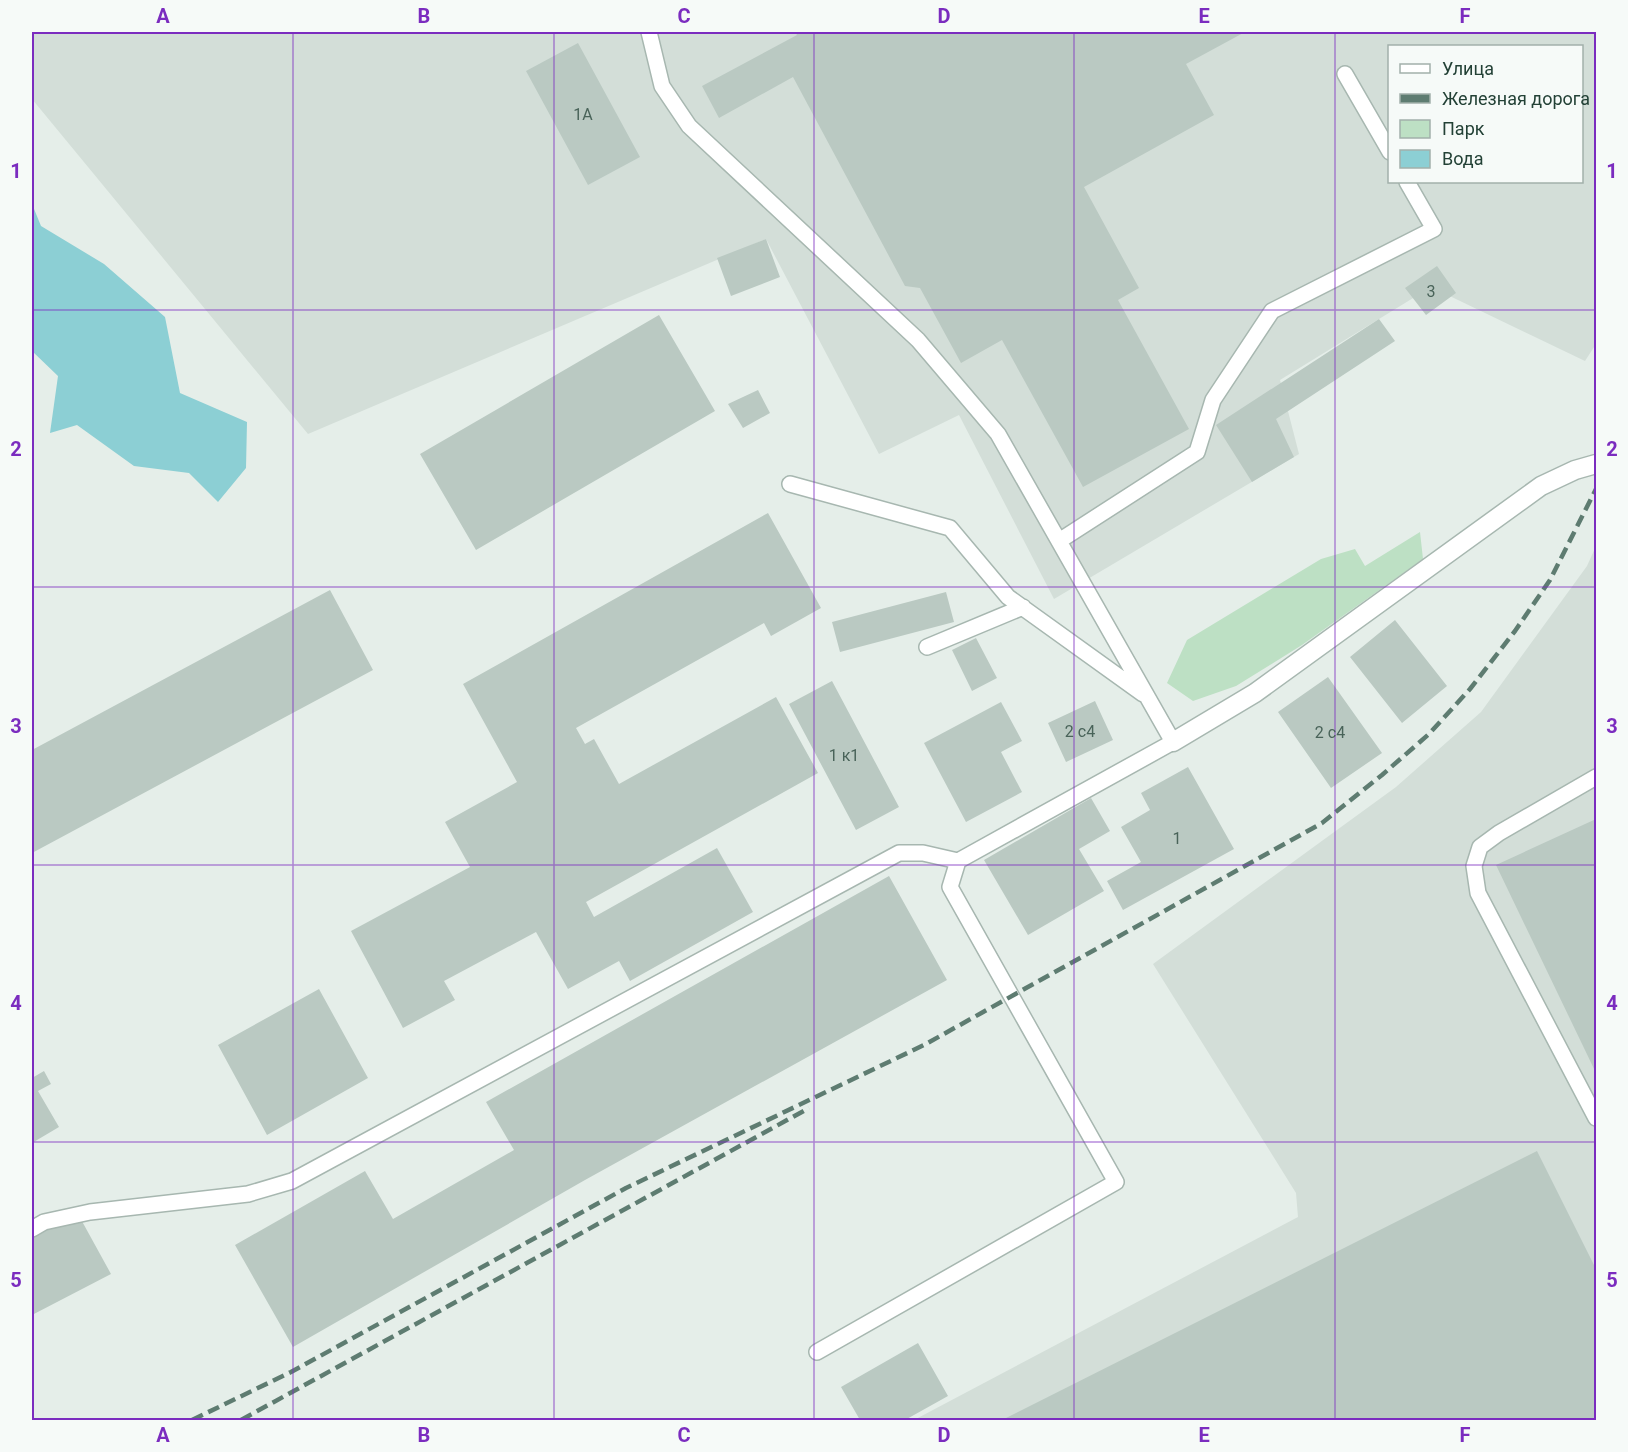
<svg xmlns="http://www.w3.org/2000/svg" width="1628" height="1452" font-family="Roboto,sans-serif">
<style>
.built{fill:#d3ded8;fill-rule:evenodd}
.green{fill:#bde0c4}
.water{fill:#8ccfd4}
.building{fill:#bac9c2}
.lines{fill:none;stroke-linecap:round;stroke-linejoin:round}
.service-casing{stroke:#a7b7b0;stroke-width:18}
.minor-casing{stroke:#a7b7b0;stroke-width:21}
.service{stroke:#fff;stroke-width:15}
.minor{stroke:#fff;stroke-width:18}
.rail{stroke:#5e7c71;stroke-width:4.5;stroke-dasharray:12 6;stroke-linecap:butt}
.grid{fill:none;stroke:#7b2cbf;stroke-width:1.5;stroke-opacity:0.55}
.labels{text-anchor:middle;stroke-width:6;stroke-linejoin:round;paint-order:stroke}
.number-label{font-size:16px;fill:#496359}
.neatline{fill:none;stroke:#7b2cbf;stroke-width:2}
.grid-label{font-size:20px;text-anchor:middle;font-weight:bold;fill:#7b2cbf}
</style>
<rect width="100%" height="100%" fill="#e5eee9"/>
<path class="built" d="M32,32H1596V344L1585,361L1431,287L1280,380L1299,454L1054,599L959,415L879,454L766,239L308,434L32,99ZM1390,46H1582V182H1390Z
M1596,546V1420H914L1298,1217L1296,1193L1153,964L1396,787L1481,712L1587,566Z"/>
<path class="green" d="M1420,532L1423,559L1302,645L1236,686L1193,701L1167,683L1187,640L1321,559L1355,549L1365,566Z"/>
<path class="water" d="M32,204L41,226L104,264L165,317L180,393L247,422L246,468L218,502L189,473L134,466L77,425L50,433L58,376L32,351Z"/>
<path class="building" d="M795,32H1245L1186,64L1214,115L1084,187L1139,288L1118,300L1189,429L1083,487L1002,340L961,363L920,288L905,286L793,77L719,118L702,86L797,35Z
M578,43L640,157L588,185L526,71Z
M766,239L780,277L731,296L717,258Z
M1437,266L1456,293L1426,315L1405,288Z
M659,315L715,411L476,550L420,454Z
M1379,319L1395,341L1276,419L1294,457L1252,482L1216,425Z
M758,390L770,413L743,428L728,404Z
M768,513L821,608L771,636L764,623L576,728L585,744L594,739L619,784L776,697L818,773L586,902L594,917L717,848L753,912L630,981L619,961L568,989L536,932L444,981L455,1000L403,1028L351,931L470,867L445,822L517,782L463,684Z
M330,590L373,670L32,853V750Z
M946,592L954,622L840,652L832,622Z
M1395,620L1447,686L1402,723L1350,657Z
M976,638L997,678L972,691L952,650Z
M1328,677L1382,753L1331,788L1278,712Z
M832,681L899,807L856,830L789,704Z
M1095,701L1113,740L1066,762L1048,723Z
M1001,702L1022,741L1001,752L1022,792L966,822L924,743Z
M1188,767L1234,849L1123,910L1107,881L1141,862L1121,827L1150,810L1141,793Z
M1091,798L1110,831L1079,849L1104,891L1028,935L984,860Z
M1596,819V1073L1496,865Z
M889,876L947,980L585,1180L293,1347L235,1245L365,1171L393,1219L514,1150L486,1102Z
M319,989L368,1078L267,1135L218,1045Z
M44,1071L51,1084L38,1091L59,1127L32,1143V1078Z
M1537,1151L1596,1269V1420H1002Z
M78,1214L111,1274L32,1315V1229Z
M918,1343L948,1396L905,1420H860L841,1387Z"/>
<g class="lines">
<g class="service-casing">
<path id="service" d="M649,32L662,86L689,126L918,340L998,434L1173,742L958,861L950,887L1116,1182L817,1352
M1345,74L1390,152
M790,484L950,528L1008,597L1143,694
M1059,541L1197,452L1213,400L1272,311L1434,229L1407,182
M927,647L1023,607
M1596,777L1499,833L1480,847L1474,866L1478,893L1596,1118
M32,1229L44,1222L90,1212L248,1194L292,1181L899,853H923L958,861"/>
</g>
<g class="minor-casing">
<path id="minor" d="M1173,742L1255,693L1541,486L1575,470L1596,464"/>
</g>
<use href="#service" class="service"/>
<use href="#minor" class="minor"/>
<path class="rail" d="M192,1420L291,1372L626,1188L924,1045L1322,823L1382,775L1429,734L1470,689L1515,631L1550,580L1596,489
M241,1420L809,1108"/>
</g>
<path class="grid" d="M293,32V1420M554,32V1420M814,32V1420M1074,32V1420M1335,32V1420M32,310H1596M32,587H1596M32,865H1596M32,1142H1596"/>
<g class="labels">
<g class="number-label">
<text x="583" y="120">1А</text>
<text x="1431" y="297">3</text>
<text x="1080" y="737">2 с4</text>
<text x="1330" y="738">2 с4</text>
<text x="844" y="761">1 к1</text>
<text x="1177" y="844">1</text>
</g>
</g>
<rect width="1628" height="1452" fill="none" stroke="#f6faf8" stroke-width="66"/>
<rect x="1388" y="45" width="195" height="138" fill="#f6faf8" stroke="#a2b0aa" stroke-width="1.5"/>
<rect x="1400" y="64" width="30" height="9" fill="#ffffff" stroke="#a2b0aa" stroke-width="1.5"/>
<text x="1442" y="75" font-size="18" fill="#234136">Улица</text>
<rect x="1400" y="94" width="30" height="9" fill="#5e7c71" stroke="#a2b0aa" stroke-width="1.5"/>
<text x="1442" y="105" font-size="18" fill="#234136">Железная дорога</text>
<rect x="1400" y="120" width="30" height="18" fill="#bde0c4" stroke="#a2b0aa" stroke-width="1.5"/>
<text x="1442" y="135" font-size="18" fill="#234136">Парк</text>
<rect x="1400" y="150" width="30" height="18" fill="#8ccfd4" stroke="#a2b0aa" stroke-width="1.5"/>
<text x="1442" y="165" font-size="18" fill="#234136">Вода</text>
<rect x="33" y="33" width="1562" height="1386" class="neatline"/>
<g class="grid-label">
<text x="163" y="23">A</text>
<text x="424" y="23">B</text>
<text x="684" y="23">C</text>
<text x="944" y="23">D</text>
<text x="1204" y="23">E</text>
<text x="1465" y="23">F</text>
<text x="16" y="178">1</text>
<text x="1612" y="178">1</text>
<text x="16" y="456">2</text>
<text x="1612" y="456">2</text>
<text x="16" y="733">3</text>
<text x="1612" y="733">3</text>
<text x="16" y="1010">4</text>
<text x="1612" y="1010">4</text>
<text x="16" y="1287">5</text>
<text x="1612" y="1287">5</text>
<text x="163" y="1442">A</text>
<text x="424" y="1442">B</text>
<text x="684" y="1442">C</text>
<text x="944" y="1442">D</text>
<text x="1204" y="1442">E</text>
<text x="1465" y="1442">F</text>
</g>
</svg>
